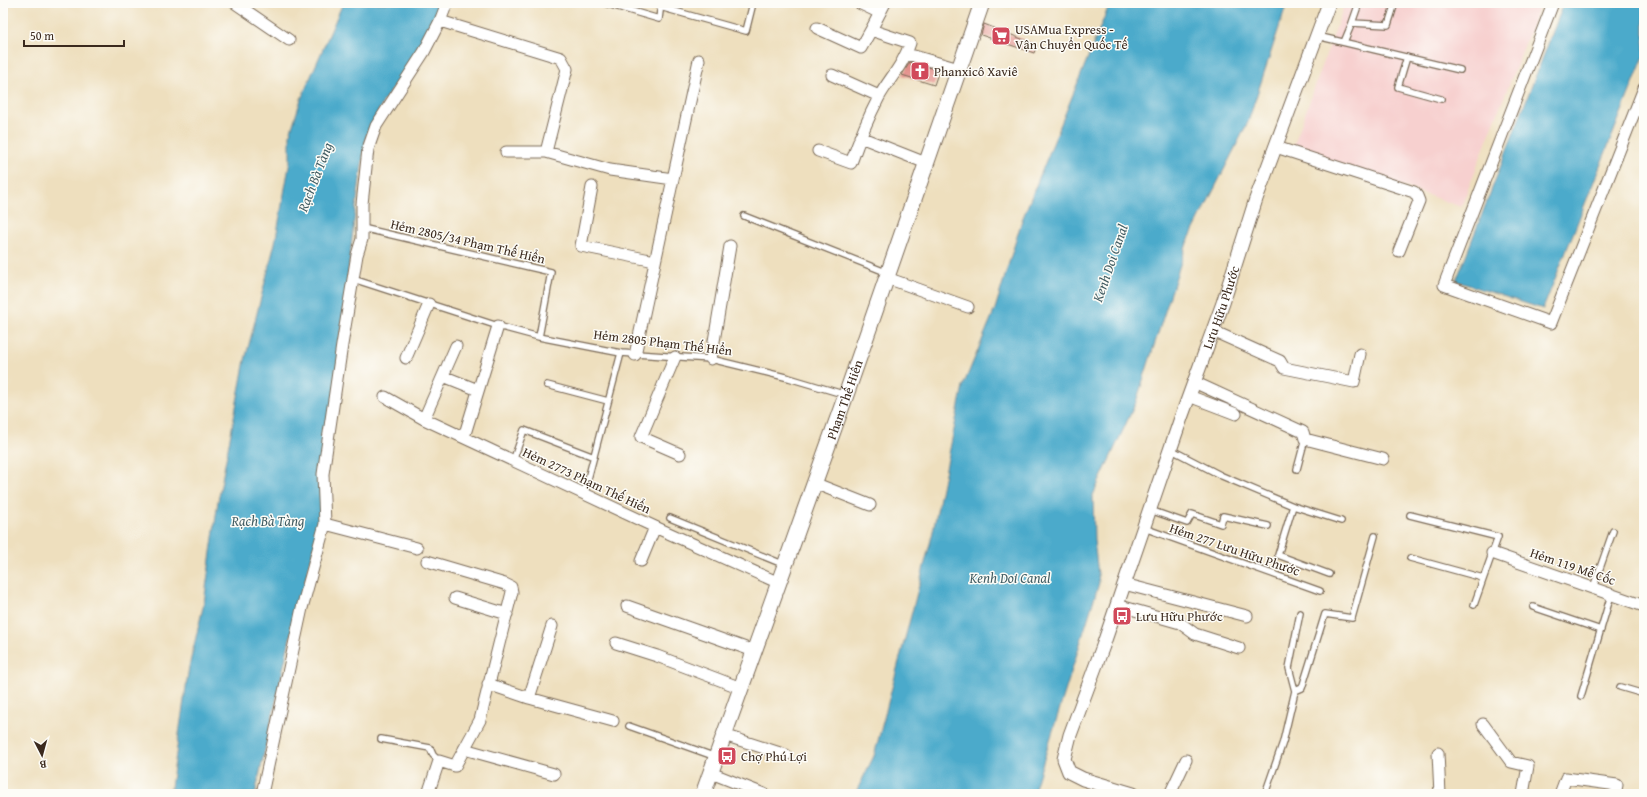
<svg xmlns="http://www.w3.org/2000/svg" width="1647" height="797" font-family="'Gentium Book Plus',serif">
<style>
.built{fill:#f7d0cf}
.water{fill:#4caacb;stroke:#446a74}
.building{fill:#e48f8a}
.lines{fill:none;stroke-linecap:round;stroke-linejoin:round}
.service-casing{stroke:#7a6956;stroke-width:8}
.minor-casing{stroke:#7a6956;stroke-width:13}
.tertiary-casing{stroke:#7a6956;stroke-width:15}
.secondary-casing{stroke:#7a6956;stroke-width:17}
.service{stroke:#fff;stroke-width:5.5}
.minor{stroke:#fff;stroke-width:11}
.tertiary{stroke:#fff;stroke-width:13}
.secondary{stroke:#fff;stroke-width:15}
.labels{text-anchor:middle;stroke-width:3;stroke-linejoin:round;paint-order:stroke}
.poi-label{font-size:13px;fill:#3b2a1e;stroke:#fdfcf7;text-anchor:start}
.street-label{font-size:13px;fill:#3b2a1e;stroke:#fdfcf7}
.water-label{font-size:14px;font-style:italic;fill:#425d63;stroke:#fdfcf7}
</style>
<rect width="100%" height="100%" fill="#fdfcf7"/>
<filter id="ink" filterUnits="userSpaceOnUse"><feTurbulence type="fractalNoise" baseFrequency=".025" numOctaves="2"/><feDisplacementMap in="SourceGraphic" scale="8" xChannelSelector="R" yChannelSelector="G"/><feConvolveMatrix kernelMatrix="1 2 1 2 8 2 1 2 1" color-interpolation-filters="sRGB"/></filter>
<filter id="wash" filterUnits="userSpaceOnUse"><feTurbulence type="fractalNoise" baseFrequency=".012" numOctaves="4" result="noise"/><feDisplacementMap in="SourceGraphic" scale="16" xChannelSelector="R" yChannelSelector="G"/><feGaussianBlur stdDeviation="0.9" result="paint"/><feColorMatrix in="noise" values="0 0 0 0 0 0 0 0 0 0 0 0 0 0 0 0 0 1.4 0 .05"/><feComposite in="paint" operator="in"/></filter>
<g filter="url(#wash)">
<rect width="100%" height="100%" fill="#eedfbe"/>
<path class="built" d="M1345,3H1541L1461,207L1293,147Z"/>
<path class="water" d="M343,3H441L409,65L383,102L366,137L354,221L319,531L295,616L255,794H170L189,667L204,603L218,501L245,360L275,243L290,161V134L301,99Z
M1110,3H1287L1248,122L1187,243L1136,402L1093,495L1094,540L1099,583L1035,788L1039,794H855L874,756L932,536L963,386L995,309L1022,220Z
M1564,3H1644V56L1543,309L1456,281Z"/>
<g id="blocks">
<path class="building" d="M984,24L1037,45L1034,53L981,35Z
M910,62L939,70L934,85L902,75Z"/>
</g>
</g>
<g filter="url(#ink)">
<use href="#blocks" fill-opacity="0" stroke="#7a6956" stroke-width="1"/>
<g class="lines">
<g class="service-casing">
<path id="service" d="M604,3L659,19L661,3
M660,7L746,31L753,3
M1352,23L1359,3
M1317,36L1460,70
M1344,42L1352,23L1388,25L1395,3
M1407,57L1398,87L1441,99
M744,216L888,273
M362,228L551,272L539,337
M353,279L498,326L539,337L621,353L711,359L789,378L846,395
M547,385L608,401
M1170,449L1222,476L1293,506L1278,555L1329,574
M513,461L524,430L594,457
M1297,469L1305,439
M584,494L621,353
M1293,506L1341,521
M1150,510L1187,523L1192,514L1221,524L1223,516L1268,526
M1410,515L1498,537L1474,605
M670,518L785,565
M1144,528L1320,591
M1410,558L1483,578
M1593,588L1613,531
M1533,607L1601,630
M1620,687L1644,694
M1295,691L1289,668L1300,613
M1581,696L1611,595
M629,726L716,757
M381,739L430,748L433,755L439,761
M1265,794L1283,742L1295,691L1302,688L1325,614L1352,618L1375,536"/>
</g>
<g class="minor-casing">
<path id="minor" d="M235,3L289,40
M859,3L880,13
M1553,3L1444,285L1551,323L1644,88
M440,21L561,58L567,69L546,152
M817,28L861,48L871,30
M907,54L959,69
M832,75L879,96
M860,137L926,163
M1276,147L1414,192L1417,196L1419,201L1399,251
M818,151L851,163C859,140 868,118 879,97C889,79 904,64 910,43L871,30L885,3
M506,152H546L610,170L673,179L635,355
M673,179L699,60
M592,187L581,246L655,261
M887,278L968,307
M1213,331L1280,361L1284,368L1354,382L1360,354
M675,357L641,437L680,454
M406,358L429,304
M711,359L730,246
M443,376L478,390
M1194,382L1303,432L1305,439L1383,459
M1189,396L1236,414
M385,397L424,419L655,527L779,583
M424,419L456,346
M464,437L498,326
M814,483L870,505
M325,524L417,548
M1492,553L1644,606
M427,561L505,584L511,587L512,592L480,720L455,766L439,761L428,794
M641,561L655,527
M1124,584L1247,616
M455,598L507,614
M1117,605L1180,623L1195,634L1239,648
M627,606L754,651
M616,643L657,656L741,688
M488,684L529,698L613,721
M529,698L552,626
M1483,724L1511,762L1528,766L1523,794
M724,735L786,755
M464,749L554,774
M1438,753L1440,794
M711,773L764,794
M262,794L302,608L325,524L323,474L342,345L357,255L362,239V204L368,149L376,126L424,52L440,21L447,3
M1170,794L1186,760
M1560,794L1566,778L1617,785L1615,794"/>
</g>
<g class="tertiary-casing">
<g id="tertiary">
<path id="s1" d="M1133,794L1083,779L1069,772L1064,759L1070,735L1103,646L1181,418L1223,303L1256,199L1329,3"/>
</g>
</g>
<g class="secondary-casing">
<g id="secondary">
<path id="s2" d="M703,794L846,395L982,3"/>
</g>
</g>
<use href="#service" class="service"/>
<use href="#minor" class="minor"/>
<use href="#tertiary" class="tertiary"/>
<use href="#secondary" class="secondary"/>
</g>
</g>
<defs>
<g id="supermarket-square" transform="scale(1)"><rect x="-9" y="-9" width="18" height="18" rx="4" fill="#d1495b" stroke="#fdfcf7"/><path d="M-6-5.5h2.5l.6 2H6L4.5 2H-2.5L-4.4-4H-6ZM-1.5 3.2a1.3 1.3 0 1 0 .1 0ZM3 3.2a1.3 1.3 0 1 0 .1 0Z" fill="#fff"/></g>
<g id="church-square" transform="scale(1)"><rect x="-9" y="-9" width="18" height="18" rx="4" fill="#d1495b" stroke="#fdfcf7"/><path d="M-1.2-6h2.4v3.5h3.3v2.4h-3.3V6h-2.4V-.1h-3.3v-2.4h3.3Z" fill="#fff"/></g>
<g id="bus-square" transform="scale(1)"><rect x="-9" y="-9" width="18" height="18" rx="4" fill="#d1495b" stroke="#fdfcf7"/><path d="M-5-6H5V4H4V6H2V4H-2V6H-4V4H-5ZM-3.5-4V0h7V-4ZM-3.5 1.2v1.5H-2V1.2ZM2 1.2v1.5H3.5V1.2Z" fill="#fff"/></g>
</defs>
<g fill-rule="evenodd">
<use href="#supermarket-square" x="1001" y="36"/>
<use href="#church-square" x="920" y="71"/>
<use href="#bus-square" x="1122" y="616"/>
<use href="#bus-square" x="727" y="756"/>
</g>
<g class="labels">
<g class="poi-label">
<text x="1015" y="34">USAMua Express -<tspan x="1015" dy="15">Vận Chuyển Quốc Tế</tspan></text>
<text x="934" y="76">Phanxicô Xaviê</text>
<text x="1136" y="621">Lưu Hữu Phước</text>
<text x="741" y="761">Chợ Phú Lợi</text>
</g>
<g class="street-label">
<text transform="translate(468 241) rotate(13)" y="5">Hẻm 2805/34 Phạm Thế Hiển</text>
<text dy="5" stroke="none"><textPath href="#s1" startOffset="560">Lưu Hữu Phước</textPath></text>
<text transform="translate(663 342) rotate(7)" y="5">Hẻm 2805 Phạm Thế Hiển</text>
<text dy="5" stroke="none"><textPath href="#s2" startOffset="419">Phạm Thế Hiển</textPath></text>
<text transform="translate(587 480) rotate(25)" y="5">Hẻm 2773 Phạm Thế Hiển</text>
<text transform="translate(1235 549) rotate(19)" y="5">Hẻm 277 Lưu Hữu Phước</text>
<text transform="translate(1573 566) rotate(19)" y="5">Hẻm 119 Mễ Cốc</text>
</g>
<g class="water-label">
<text transform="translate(315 177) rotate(-69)" y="5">Rạch Bà Tàng</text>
<text transform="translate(1110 263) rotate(-71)" y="5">Kenh Doi Canal</text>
<text x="268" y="526">Rạch Bà Tàng</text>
<text x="1010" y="583">Kenh Doi Canal</text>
</g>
</g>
<rect width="1647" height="797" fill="none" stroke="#fdfcf7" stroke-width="16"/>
<g transform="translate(42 755) rotate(174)" stroke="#fdfcf7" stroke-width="3" paint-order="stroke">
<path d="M0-3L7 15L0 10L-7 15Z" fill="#3b2a1e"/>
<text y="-6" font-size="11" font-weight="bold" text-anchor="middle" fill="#3b2a1e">B</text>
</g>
<path d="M24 40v6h100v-6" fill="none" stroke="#3b2a1e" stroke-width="2"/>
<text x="30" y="40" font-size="12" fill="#3b2a1e" stroke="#fdfcf7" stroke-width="3" paint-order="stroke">50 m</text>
</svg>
